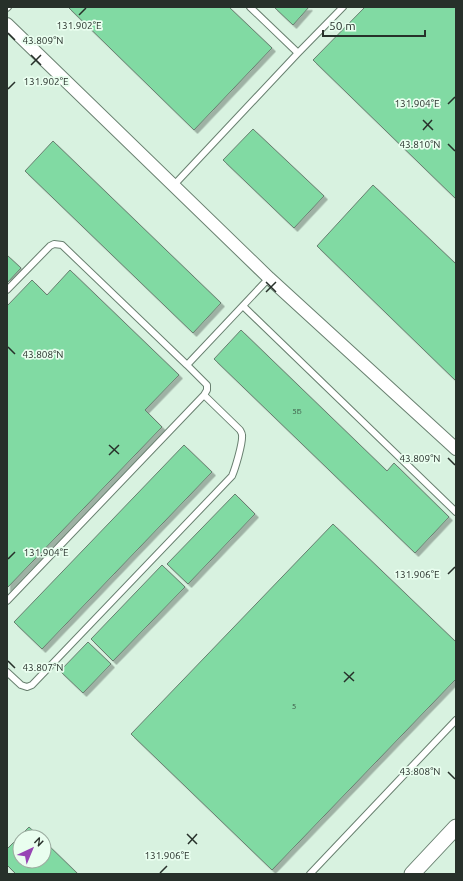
<svg xmlns="http://www.w3.org/2000/svg" width="463" height="881" font-family="Ubuntu,sans-serif">
<style>
.building{fill:#81daa3;stroke:#687f70;filter:url(#shadow)}
.lines{fill:none;stroke-linecap:round;stroke-linejoin:round}
.service-casing{stroke:#698070;stroke-width:8}
.minor-casing{stroke:#698070;stroke-width:14}
.tertiary-casing{stroke:#698070;stroke-width:17}
.service{stroke:#fff;stroke-width:6}
.minor{stroke:#fff;stroke-width:12}
.tertiary{stroke:#fff;stroke-width:15}
.ticks{fill:none;stroke:#27302a;stroke-width:1.5}
.labels{text-anchor:middle;stroke-width:3.5;stroke-linejoin:round;paint-order:stroke}
.number-label{font-size:8px;fill:#3e5a48}
.ticks-label{font-size:10px;text-anchor:middle;fill:#27302a;stroke:#e9feef;stroke-width:3.5;stroke-linejoin:round;paint-order:stroke}
</style>
<defs>
<filter id="shadow"><feDropShadow dx="3.5" dy="3.5" stdDeviation="0" flood-color="#0004"/></filter>
</defs>
<rect width="100%" height="100%" fill="#d8f2e0"/>
<path class="building" d="M68,7H229L272,48L194,130Z
M274,7H309L293,25Z
M365,7H456V199L313,60Z
M253,129L324,196L294,228L223,160Z
M53,141L221,303L193,333L25,171Z
M373,185L456,264V381L317,246Z
M7,255L21,268L7,283Z
M70,270L179,375L145,410L162,427L7,588V306L32,280L47,295Z
M241,330L387,471L394,463L449,517L415,553L214,359Z
M184,445L212,472L42,649L14,622Z
M235,494L255,514L188,584L167,564Z
M333,524L456,642V679L272,870L131,734Z
M162,565L185,587L113,661L91,639Z
M88,642L111,664L83,693L60,671Z
M29,827L40,837H20V861H44V841L78,874H16L7,865V849Z"/>
<g class="lines">
<g class="service-casing">
<path id="service" d="M250,7L298,53
M7,8L8,7
M174,185L298,53L343,7
M7,290L50,246L54,244L62,245L187,365
M243,306L456,512
M7,601L204,395L207,390V385L187,365L269,278
M7,672L21,685L27,687L32,685L232,476C235,469 243,443 242,435C242,433 241,432 240,430L204,395
M310,874L456,720"/>
</g>
<g class="minor-casing">
<path id="minor" d="M7,24L269,278L456,449"/>
</g>
<g class="tertiary-casing">
<path id="tertiary" d="M412,874L456,827"/>
</g>
<use href="#service" class="service"/>
<use href="#minor" class="minor"/>
<use href="#tertiary" class="tertiary"/>
</g>
<path class="ticks" d="M79,15L86,8M8,33L15,40M31,55L41,65M31,65L41,55M8,89L15,82M448,104L455,97M423,120L433,130M423,130L432,120M448,144L455,151M266,282L276,292M266,292L276,282M8,347L15,354M109,445L119,454M109,455L119,445M448,458L455,465M8,559L15,552M448,574L455,567M8,661L15,668M344,672L354,681M344,682L354,672M448,772L455,779M187,834L197,844M188,844L197,834M160,873L167,866"/>
<g class="labels">
<g class="number-label">
<text x="297" y="414">5Б</text>
<text x="294" y="709">5</text>
</g>
</g>
<g class="ticks-label">
<text x="79" y="29">131.902°E</text>
<text x="43" y="44">43.809°N</text>
<text x="46" y="85">131.902°E</text>
<text x="417" y="107">131.904°E</text>
<text x="420" y="148">43.810°N</text>
<text x="43" y="358">43.808°N</text>
<text x="420" y="462">43.809°N</text>
<text x="46" y="556">131.904°E</text>
<text x="417" y="578">131.906°E</text>
<text x="43" y="671">43.807°N</text>
<text x="420" y="775">43.808°N</text>
<text x="167" y="859">131.906°E</text>
</g>
<rect width="463" height="881" fill="none" stroke="#27302a" stroke-width="16"/>
<g transform="translate(32 849) rotate(44)"><circle r="19" fill="#e9feef" stroke="#9baca0"/>
<path d="M0-3L7 15L0 10L-7 15Z" fill="#9745b4"/>
<text y="-6" font-size="11" font-weight="bold" text-anchor="middle" fill="#27302a">N</text>
</g>
<path d="M323 30v6h102v-6" fill="none" stroke="#27302a" stroke-width="2"/>
<text x="329" y="30" font-size="12" fill="#27302a" stroke="#e9feef" stroke-width="3" paint-order="stroke">50 m</text>
</svg>
